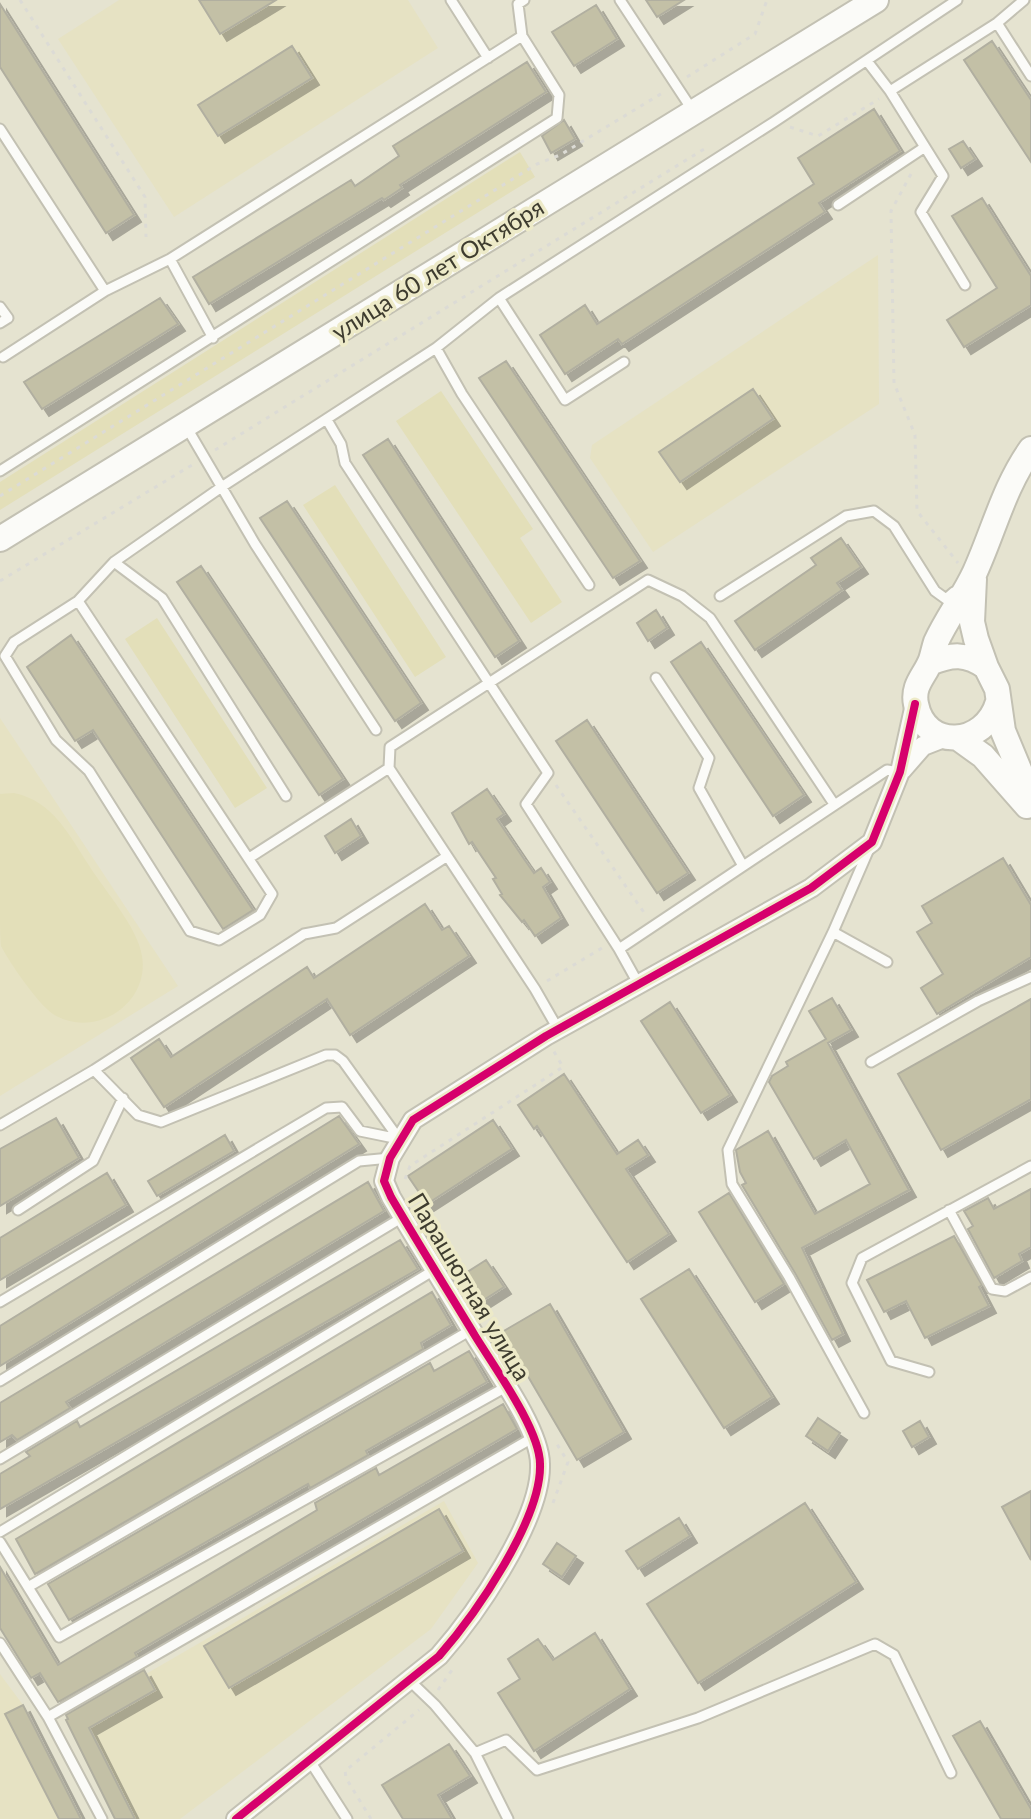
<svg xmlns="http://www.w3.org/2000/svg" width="1031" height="1819" font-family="Lato,sans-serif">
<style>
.built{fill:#e6e2c3}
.green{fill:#e3dfb9}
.building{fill:#c3c0a6;stroke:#b1afa0;stroke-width:2;filter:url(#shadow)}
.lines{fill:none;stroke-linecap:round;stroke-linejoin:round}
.lane-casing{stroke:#c3c1b3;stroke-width:13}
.street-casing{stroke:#c3c1b3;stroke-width:22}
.secondary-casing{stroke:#c3c1b3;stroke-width:28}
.path{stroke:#dcdbd5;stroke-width:3;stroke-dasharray:4 6;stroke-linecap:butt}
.lane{stroke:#fbfbf8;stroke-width:9}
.street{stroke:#fbfbf8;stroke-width:18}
.secondary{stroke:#fbfbf8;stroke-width:24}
.cycleway-casing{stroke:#edeac8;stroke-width:13}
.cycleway{stroke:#d6006c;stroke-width:8}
.labels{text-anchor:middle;stroke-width:7;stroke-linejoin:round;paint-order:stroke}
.street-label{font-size:24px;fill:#3e3c2f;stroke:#edeac8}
</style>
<defs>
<filter id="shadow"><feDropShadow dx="7" dy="7" stdDeviation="0" flood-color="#0004"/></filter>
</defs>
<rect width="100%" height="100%" fill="#e5e3d0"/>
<path class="built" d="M119,0H408L438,48L174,217L58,39Z
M878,255L879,404L653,552L590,458L592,445Z
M0,718L178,986L0,1096Z
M444,1501L478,1563L431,1629L180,1819H135L89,1728L154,1689L146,1674Z
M0,1674L23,1705L81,1819H0Z"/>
<path class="green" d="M520,152L535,177L0,510V482Z
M441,391L533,529L520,538L562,602L531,623L396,421Z
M335,485L446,657L415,677L303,505Z
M157,618L267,788L235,808L125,639Z
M14,793C53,801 69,835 90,867C105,891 138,928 142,956C150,1004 94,1040 53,1014C38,1004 9,962 1,946C0,936 0,920 0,910C0,871 0,832 0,794Z"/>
<path class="building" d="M199,0H276L220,34Z
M646,0H684L657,17Z
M0,4L134,215L106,233L0,67Z
M596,5L617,39L574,66L552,32Z
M992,41L1031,100V162L964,60Z
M292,46L312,78L218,136L198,105Z
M527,62L546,92L400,185L402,188L384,200L382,198L209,304L193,277L351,180L355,186L399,156L393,146Z
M874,109L900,151L819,203L825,212L622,344L618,339L565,374L540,335L585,305L597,324L814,184L798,158Z
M564,120L575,139L551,153L542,136Z
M963,141L975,159L961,168L949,149Z
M982,198L1031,276V305L964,347L947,320L997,288L952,216Z
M160,298L178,324L42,409L24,382Z
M506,361L640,561L613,578L479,378Z
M753,389L773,419L680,482L659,452Z
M388,439L519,641L495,657L363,455Z
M287,501L421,703L395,721L260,518Z
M841,538L861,567L837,583L842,590L755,650L735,621L816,565L811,558Z
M201,566L343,779L319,795L177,582Z
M656,610L667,628L648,641L637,623Z
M71,635L253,910L223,929L93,730L75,741L27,667Z
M701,642L804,795L773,816L671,662Z
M587,720L688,873L657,893L556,741Z
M487,789L504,814L497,819L524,859L534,873L541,868L550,882L543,887L561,918L535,936L524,920L522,922L500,895L502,894L493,879L496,878L472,842L469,844L452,813Z
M351,819L361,836L335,853L325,836Z
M1003,858L1031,905V957L937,1014L921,988L943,974L917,932L932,923L922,906Z
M425,904L442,930L449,926L469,956L350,1035L327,999L164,1107L131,1058L159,1039L171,1057L307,967L314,978Z
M832,998L851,1030L828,1043L909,1190L802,1248L843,1334L832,1340L795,1273L742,1185L746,1183L740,1172L736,1150L768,1131L815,1214L870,1184L846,1140L814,1159L769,1082L772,1076L788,1066L786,1062L826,1039L809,1011Z
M1031,999V1099L941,1150L898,1074Z
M670,1002L730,1095L701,1113L641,1021Z
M564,1074L617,1154L638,1140L648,1155L626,1169L669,1234L627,1262L537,1126L534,1129L518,1105Z
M339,1116L359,1144L0,1366V1326Z
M56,1118L79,1158L0,1206V1149Z
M493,1120L512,1149L427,1204L408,1176Z
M225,1135L234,1151L157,1196L148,1181Z
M107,1173L126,1205L0,1280V1238Z
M368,1182L384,1211L66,1402L70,1408L17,1440L12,1435L0,1442V1403Z
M1031,1189V1247L1019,1254L1022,1261L994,1278L968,1229L973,1226L964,1211L988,1198L994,1209Z
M729,1193L784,1284L755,1302L699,1212Z
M954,1236L982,1285L979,1287L989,1306L925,1338L906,1301L884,1312L867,1280Z
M400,1240L418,1269L0,1509V1474L30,1456L26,1452L77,1421L80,1427Z
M486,1260L504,1287L476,1305L458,1278Z
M689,1269L772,1397L724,1428L641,1299Z
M432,1292L451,1325L421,1343L423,1349L35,1574L16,1539Z
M550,1304L624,1432L577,1460L502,1332Z
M469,1351L487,1382L366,1451L368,1455L310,1488L308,1484L69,1620L48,1584L430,1363L434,1371Z
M503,1404L517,1429L135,1653L137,1657L58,1702L40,1673L31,1678L0,1628V1567L58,1665L317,1510L315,1503L376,1468L379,1475Z
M818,1418L840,1433L828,1451L806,1436Z
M920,1421L929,1437L912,1447L903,1431Z
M1031,1491V1560L1002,1507Z
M805,1503L856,1582L698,1683L647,1604Z
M439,1509L463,1551L229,1688L204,1646Z
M679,1518L690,1536L638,1569L626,1551Z
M557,1543L576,1556L562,1577L543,1564Z
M595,1633L630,1689L534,1751L498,1693L520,1679L508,1659L538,1639L553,1660Z
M144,1670L155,1690L89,1728L135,1819H115L66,1720L68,1719L66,1715Z
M23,1705L81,1819H59L5,1714Z
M980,1721L1031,1809V1819H1001L953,1736Z
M449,1744L470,1776L438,1795L452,1819H403L382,1785Z"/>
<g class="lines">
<g class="lane-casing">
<path id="lane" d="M451,0L488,58
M620,0L693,111
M997,23L1031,76
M522,36L518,4L524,0
M867,61L890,91L943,176L921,212L965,285
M890,91L997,23L1024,0
M0,129L105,291
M838,205L925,147
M170,259L213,338
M499,298L565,400L624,362
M0,307L8,318L0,323
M436,348L462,394L589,585
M327,420L341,444L345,463L548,773L526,804L619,949L639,985
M187,428L255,544L376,730
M0,471L557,118L559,95L522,36L170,259L105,291L3,357
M114,562L162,598L286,796
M720,596L846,516L874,511L894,526L935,591L946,599L954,592
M78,601L272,894L260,915L219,940L190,931L89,771L56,740L5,656L14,642L78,601L114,562L223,486L436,348L499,298L774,122L957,0
M656,678L709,758L699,788L743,866
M249,858L389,768
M833,932L887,962
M619,949L887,770L900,772
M558,1029L535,989L389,768L390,747L648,580L682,596L710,618L834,804
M871,1062L978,1001L1031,977
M94,1070L138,1115L161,1122L326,1055H335L343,1061L399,1139
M0,1125L94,1070L304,934L336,928L446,857
M18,1210L93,1161L123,1098
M949,1210L992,1289L1005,1291L1031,1277
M0,1302L326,1108L342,1107L360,1131L399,1139
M929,1372L891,1361L852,1283L862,1258L1031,1166
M0,1381L359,1161L390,1158
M864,1413L789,1277L732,1184L728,1150L833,932L869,849
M0,1459L403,1217
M0,1532L436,1269
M0,1542L59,1637L506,1387
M28,1587L471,1330
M0,1643L48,1717L102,1819
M410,1681L435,1705L475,1753L508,1819
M48,1717L534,1437
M475,1753L506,1740L537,1770L698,1718L875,1644L894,1655L951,1773
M310,1761L347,1819"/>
</g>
<g class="street-casing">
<path id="street" d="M902,770L923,746L946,737
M236,1819L439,1656C475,1615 542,1519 540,1464C540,1429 492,1364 474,1334C446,1288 418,1243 391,1197L384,1181L390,1158L413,1120L546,1036L811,888L872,842L900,772L915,704"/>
</g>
<g class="secondary-casing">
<path id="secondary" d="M0,539L876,0
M974,579L972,622L976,639L986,667L997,689L1003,731L1031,798
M930,663C952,654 966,653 986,667
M998,702C985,747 925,751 916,704C912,685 925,676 931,660C933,654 934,648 936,642C947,618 964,596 975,572C994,530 1004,487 1031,449
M958,738L983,756L1027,806"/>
</g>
<path class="path" d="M20,0L145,197L146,237
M687,77L755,34L767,0
M790,127L818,136L879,99
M911,174L891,211L894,383L915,435L917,511L958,563
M215,450L709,146
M0,496L537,164L560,155L664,92
M0,581L192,465
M556,785L645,914
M547,981L602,948
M405,1179L410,1166L563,1067L553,1050
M553,1503L568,1462L555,1441
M438,1690L452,1670
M371,1819L346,1778L345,1771L419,1710"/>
<use href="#lane" class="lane"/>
<use href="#street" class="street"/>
<use href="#secondary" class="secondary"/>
<g class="cycleway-casing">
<path id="cycleway" d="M236,1819L439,1656C475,1615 542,1519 540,1464C540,1429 492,1364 474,1334C446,1288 418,1243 391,1197L384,1181L390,1158L413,1120L546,1036L811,888L872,842L900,772L915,704"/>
</g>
<use href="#cycleway" class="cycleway"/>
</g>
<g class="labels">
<g class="street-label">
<text transform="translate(438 270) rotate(-32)" y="8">улица 60 лет Октября</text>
<text transform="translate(469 1287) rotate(59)" y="8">Парашютная улица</text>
</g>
</g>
</svg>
